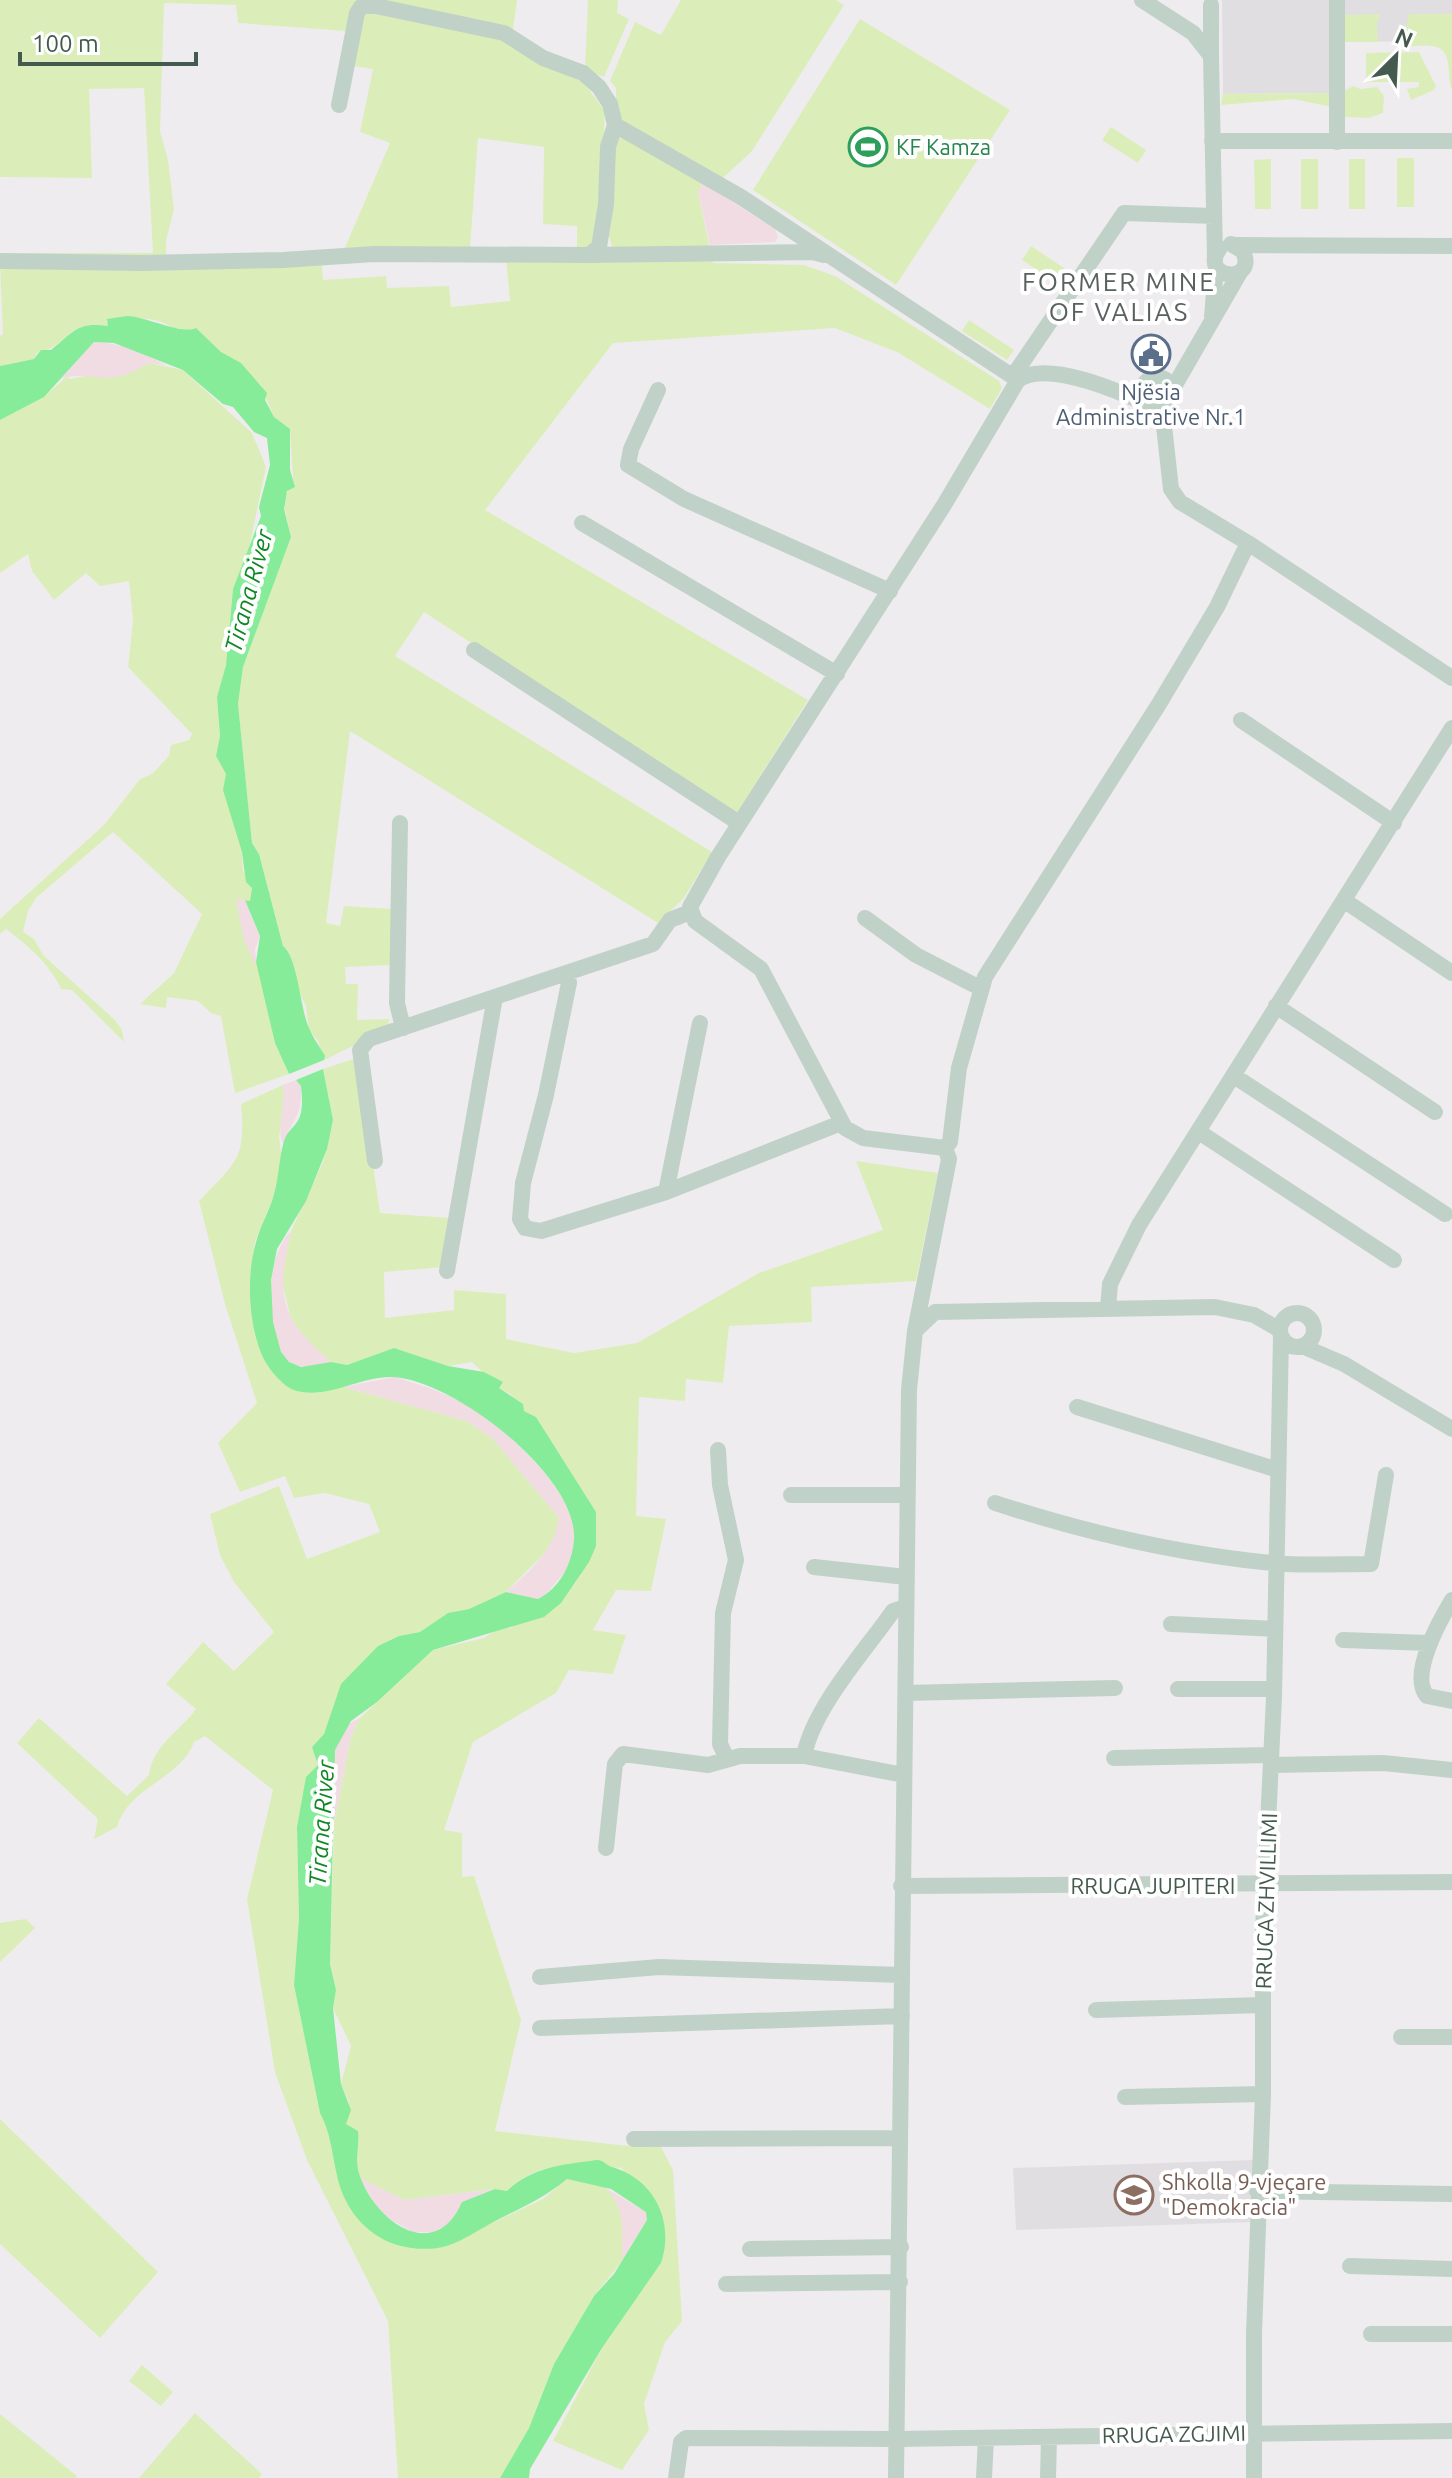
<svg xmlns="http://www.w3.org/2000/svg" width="1452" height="2478" font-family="Ubuntu,sans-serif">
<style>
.education{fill:#e0dee1}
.green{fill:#dbeeb9}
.sand{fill:#f1dce3}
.water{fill:#86ec99}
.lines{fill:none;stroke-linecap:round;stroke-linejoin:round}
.minor{stroke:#c0d2c7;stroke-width:16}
.labels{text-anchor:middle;stroke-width:8;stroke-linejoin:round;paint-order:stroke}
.leisure-label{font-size:22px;fill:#27864d;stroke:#fff;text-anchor:start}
.service-label{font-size:22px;fill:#4e5e75;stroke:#fff}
.street-label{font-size:22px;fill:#455a4e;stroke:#fff}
.education-label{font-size:22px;fill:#785e54;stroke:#fff;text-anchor:start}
.water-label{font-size:24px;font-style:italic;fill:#0d8824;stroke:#fff}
.quarter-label{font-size:26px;letter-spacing:2px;fill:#59615e;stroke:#fff}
</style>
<rect width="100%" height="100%" fill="#efecef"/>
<path class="education" d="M1222,0H1332L1333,93L1223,94Z
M1342,0H1452V41L1342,42Z
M1253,2160V2222L1016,2230L1013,2168Z"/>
<path class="green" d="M0,0H517L511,45L584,83L605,111L600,205L592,249H577V226L543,224L544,147L478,138L470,249L343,252L390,143L360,132L373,69L339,64L346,31L238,23L236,5L164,3L160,131L168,160L174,209L166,241V259L0,253H153L144,88L89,89L92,178L0,177Z
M588,0H618L617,13L629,19L604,77L585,70Z
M681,0H836L844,5L752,151L722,179L622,120L616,109V88L610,81L635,22L661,35Z
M1381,14L1377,22L1378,42H1342V15Z
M1409,14H1452V90C1447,78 1452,58 1441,49C1425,40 1405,52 1391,42L1405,33Z
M860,19L1010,110L896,285L753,190Z
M1419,52L1436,86L1434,90L1411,100L1407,89L1419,87V82H1366V53Z
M1354,86L1360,89L1377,87L1384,96L1383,113L1368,118L1345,117V90Z
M1333,93L1332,107L1293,99L1221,105L1223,94Z
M1111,127L1146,150L1138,163L1102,140Z
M619,137L632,140L703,183L698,192L713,263L804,265L835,276L999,381L1002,388L990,409L897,352L835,328L613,343L485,510L808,700L735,816L424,612L395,656L712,852L684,898L658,923L350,731L326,923L340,926L344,906L392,909L391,965L345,967L346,984H358L357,1020L389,1019L388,1029L324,1060L318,1041L309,1030L306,1006L295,982L296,972L288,950L283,946L259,854L252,843L238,704L243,667L291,537L283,501L293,480L290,429L274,417L261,385L252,377L221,352L179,328L175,330C159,315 128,318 107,319L109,326C63,320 72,345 37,353L34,359L0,366V336L3,334L0,264H322L323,280L386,276L387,288L449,286L451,307L510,301L506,258L621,263C596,229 608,176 619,137Z
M1397,158H1414V207H1397Z
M1271,159V209H1255L1254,160Z
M1301,159H1318V209H1301Z
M1349,159H1365V209H1349Z
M1031,246L1067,270L1058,283L1022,260Z
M969,320L1014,350L1007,360L962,331Z
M150,363L183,370L252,433L266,467L247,558L233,589L226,665L217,697L220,736L216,756L226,774L224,790L242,852L243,870L252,888L250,901L245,900L244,940L259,967L275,1043L289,1074L235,1093L221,1016L211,1013L198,1001L167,997L166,1008L140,1004L174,973L202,914L113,832L36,898L28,911L23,932L34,939L43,955L115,1020L122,1030L124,1042L72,990L61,989C50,964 26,944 6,929L0,934V919L105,824L140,779L152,774L169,756L171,745L189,740L192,734L128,667L133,620L129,581L100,586L86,573L54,600L32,571L28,554L0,573V420L44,397L67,376L70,379Z
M354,1059L363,1095L380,1213L450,1218L444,1267L384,1272L385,1318L454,1310V1290L506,1294V1339L574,1353L637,1343L759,1273L883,1230L856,1161L938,1173L916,1281L811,1287L812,1322L729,1326L723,1383L686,1379L685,1401L639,1397L636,1516L666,1519L651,1591L616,1590L593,1630L626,1635L613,1674L569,1670L556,1693L473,1742L444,1830L462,1833V1877L474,1876L521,2020L495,2131L637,2147H661L673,2170L682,2321L665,2342L644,2404L649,2430L622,2470L553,2441L602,2348L661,2263L622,2168C578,2165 542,2157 507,2191L495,2189L404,2200L360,2178L354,2153L359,2141L346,2124L349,2102L341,2084L351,2046L333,2008L336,1990L330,1964L334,1824L351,1737L359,1719L433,1650L484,1638L499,1628H511L574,1585L596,1546V1512L536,1417L524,1411L510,1394L499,1388L472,1362L448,1366L394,1348L347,1365L331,1362L301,1336L291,1319L281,1278L291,1231L323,1162L333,1120L323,1069Z
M283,1085L286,1103L279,1136L282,1161L273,1198L255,1242L250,1285L251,1312L262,1356L281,1381L316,1393L343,1387L467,1421L493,1439L559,1518L558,1531L544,1554L506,1592L469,1609L448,1613L420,1632L399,1636L378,1646L335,1703L324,1734L312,1747L318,1764L304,1793L297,1827L299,1918L294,1985L320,2113L329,2129L345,2198L439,2248L543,2199L567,2179L604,2187L614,2195L624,2223L622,2261L594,2296L554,2364L529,2428L500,2478H398L388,2321L307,2160L275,2072L247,1899L273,1790L205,1736L194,1742C180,1780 129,1786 117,1827L94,1839L98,1819L17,1743L39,1718L127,1796L149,1775C153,1745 178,1733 196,1709L166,1684L203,1642L234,1671L274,1632L234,1582L220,1555L210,1514L279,1486L307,1559L380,1532L369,1504L325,1493L294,1498L285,1476L240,1492L218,1443L257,1403L225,1304L199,1201C236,1162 246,1160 241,1104Z
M26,1919L35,1928L0,1962V1923Z
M0,2119L158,2272L100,2338L0,2244Z
M142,2365L173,2392L161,2406L129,2381Z
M195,2413L262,2474L259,2478H139Z
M0,2414L77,2476L76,2478H0Z"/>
<path class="sand" d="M703,183L775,229L778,237L775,242L710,245L698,192Z
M94,342C122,343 142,353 166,365L150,363C138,368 131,375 116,377C96,380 78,372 61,379Z
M236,899L245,900L260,936L255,949L257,969L244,940Z
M296,1080L301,1086C302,1120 293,1116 283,1144C276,1130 286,1104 283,1085Z
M291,1231C277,1297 278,1316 331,1362C317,1364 300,1371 288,1361C261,1338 266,1253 291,1231Z
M395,1377C424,1386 454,1395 479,1413C521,1442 612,1525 560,1578C552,1586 548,1594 538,1599L506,1592C529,1573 555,1548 559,1518L493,1439L467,1421L343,1387Z
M359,1719L351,1737L334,1824C333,1794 322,1731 359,1719Z
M360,2178L404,2200L495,2189L463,2202L452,2223L433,2232H413L380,2214Z
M604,2187L646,2212L647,2220L622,2261C622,2234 627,2207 604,2187Z"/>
<path class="water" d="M127,316C148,317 181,335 196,328L221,352L241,363L267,393L265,400L274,417L290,429V470L295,487L287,491L284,509L291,537L243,667L238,704L252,843L259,854L283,946C298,957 300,1009 309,1028C313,1038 320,1047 325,1056L324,1060L289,1074L275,1043L256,962L260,936L245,900L250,901L252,888L246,882L242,852L223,790L226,774L216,756L220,736L217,697L226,665L233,589L261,516L259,507L270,465L267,438L254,432L233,407L223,404L183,370L114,343L94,342L44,397L0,420V366L34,359L41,350H51C74,332 76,322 108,326L107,319Z
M323,1069L333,1120L327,1149L306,1201L277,1249L271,1280L273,1322L281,1352L289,1362L301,1367L331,1362L347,1365L394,1348L448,1366L484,1372L503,1382L499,1388L523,1404L524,1411L536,1417L596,1512V1546L589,1562L561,1603L544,1617L433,1650L377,1702L351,1721L335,1750L330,1964L336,1990L333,2008L341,2084L351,2110L346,2124L358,2131C360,2150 353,2159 361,2179C379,2225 436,2262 462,2202L495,2189L507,2191C533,2166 563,2165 596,2160C603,2159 607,2166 612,2167C654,2179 675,2221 661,2263L602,2348L530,2469L529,2478H500L529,2428L554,2364L594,2296L614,2274L647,2220L646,2212L611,2189L567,2179C544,2198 525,2206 499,2219C481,2228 458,2245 438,2248C398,2253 364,2236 346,2201C332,2174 335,2140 320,2113L294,1985L299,1918L297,1827L306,1777L318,1765L312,1747L324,1734L341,1684L378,1646L399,1636L420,1632L448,1613L469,1609L506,1592L538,1599C560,1588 572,1564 574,1540C579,1477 453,1379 392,1377C360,1376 330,1399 297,1391C283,1388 266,1366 261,1353C248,1319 246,1274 257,1239C261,1224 270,1210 274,1194C279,1177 279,1158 284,1141C287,1130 297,1126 300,1116C303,1107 302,1095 301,1086L296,1080Z"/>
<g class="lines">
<path class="minor" d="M1142,0L1193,33L1211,56L1215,257
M1337,0V142
M1211,5V55
M615,125L741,197L1018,380
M1212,141H1452
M1235,245L1452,246
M1220,248C1197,279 1258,286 1243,251L1231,244
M589,255L812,252L824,255
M0,261L142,263L283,260L374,254L589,255L599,247L606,204L608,147L615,125L610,104L599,87L583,73L543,58L504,33L371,5L361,7L357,13L339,105
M1212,317L1216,267
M1013,376L1124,213L1214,216
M1142 392a15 15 0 1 1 30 0a15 15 0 1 1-30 0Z
M658,390L631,449L628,465L684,499L890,591
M1172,390L1239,274
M1152,406L1164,426L1171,489L1180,502L1248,543L1452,678
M582,523L837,674
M474,650L739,823
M1241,720L1394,823
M400,823L397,1003L403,1028
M1345,901L1452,973
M865,918L916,955L980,988
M568,973L569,983L546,1095L523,1183L520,1219L525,1228L541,1231L666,1192L841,1123
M1276,1006L1435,1112
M1234,1076L1445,1214
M1199,1132L1394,1260
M945,1148L863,1138L845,1128L761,969L695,921L690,907L718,857L944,505L1018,380C1047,360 1116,390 1147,404
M375,1161L360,1050L369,1039L653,944L670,920L690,912
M666,1192L700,1023
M447,1271L495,997
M1108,1308L1110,1284L1139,1225L1452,728
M1280 1330a17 17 0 1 1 34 0a17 17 0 1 1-34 0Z
M916,1330L935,1312L1215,1307L1254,1315L1280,1330
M1302,1346L1344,1364L1452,1429
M1077,1407L1278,1470
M718,1450L720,1485L736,1560L723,1613L720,1744L727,1759
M791,1495H908
M995,1503C1084,1532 1178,1554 1272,1563C1305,1566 1338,1564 1371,1564L1386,1475
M814,1567L906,1577
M1452,1600C1440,1620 1409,1675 1427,1696L1452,1701
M1171,1624L1275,1629
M1343,1640L1428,1643
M1178,1689H1273
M906,1693L1115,1688
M804,1756C813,1708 865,1651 893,1611L905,1607
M1114,1758L1271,1755
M1271,1765L1383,1763L1452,1770
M606,1848L615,1764L623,1754L708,1765L740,1756H804L904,1775
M901,1886L1452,1882
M540,1977L659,1967L902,1975
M1096,2010L1262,2005
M540,2028L902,2016
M1401,2037H1452
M1125,2097L1263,2094
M634,2139L899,2138
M1257,2191L1452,2194
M750,2249L901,2247
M1350,2266L1452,2269
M726,2284L900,2282
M1371,2334H1452
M676,2478L681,2442L686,2438L896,2439L1452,2431
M896,2478L909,1390L915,1331L949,1159L945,1148L950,1142L959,1068L985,977L1159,704L1217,607L1248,543
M984,2478L986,2438
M1048,2478L1049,2437
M1254,2478V2333L1263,2094V1930L1274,1697L1281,1336"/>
</g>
<defs>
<g id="stadium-ring" transform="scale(2)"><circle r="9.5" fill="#fff" stroke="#2e9e5b" stroke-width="1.5"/><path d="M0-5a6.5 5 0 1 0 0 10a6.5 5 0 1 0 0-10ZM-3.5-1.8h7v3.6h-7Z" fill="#2e9e5b"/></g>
<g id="civic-ring" transform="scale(2)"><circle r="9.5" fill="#fff" stroke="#5c6f8a" stroke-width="1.5"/><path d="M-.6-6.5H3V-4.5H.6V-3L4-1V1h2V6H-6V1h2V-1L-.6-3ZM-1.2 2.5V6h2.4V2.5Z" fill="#5c6f8a"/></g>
<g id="school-ring" transform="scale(2)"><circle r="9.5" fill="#fff" stroke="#8d6e63" stroke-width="1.5"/><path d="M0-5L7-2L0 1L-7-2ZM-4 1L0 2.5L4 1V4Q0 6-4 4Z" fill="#8d6e63"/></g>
</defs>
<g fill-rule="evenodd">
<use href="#stadium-ring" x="868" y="147"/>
<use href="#civic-ring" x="1151" y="354"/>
<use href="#school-ring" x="1134" y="2195"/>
</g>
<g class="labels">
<g class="leisure-label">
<text x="896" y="155">KF Kamza</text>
</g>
<g class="service-label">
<text x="1151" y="400">Njësia<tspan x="1151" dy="25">Administrative Nr.1</tspan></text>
</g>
<g class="street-label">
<text x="1153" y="1894">RRUGA JUPITERI</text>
<text transform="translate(1266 1901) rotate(-88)" y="8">RRUGA ZHVILLIMI</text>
<text transform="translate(1174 2434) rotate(-1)" y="8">RRUGA ZGJIMI</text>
</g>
<g class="education-label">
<text x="1162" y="2190">Shkolla 9-vjeçare<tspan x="1162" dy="25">"Demokracia"</tspan></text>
</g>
<g class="water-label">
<text transform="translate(249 591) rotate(-75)" y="8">Tirana River</text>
<text transform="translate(322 1823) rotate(-86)" y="8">Tirana River</text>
</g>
<g class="quarter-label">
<text x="1119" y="291">FORMER MINE<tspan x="1119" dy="30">OF VALIAS</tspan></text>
</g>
</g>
<g transform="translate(1396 56) rotate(24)" stroke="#ffffff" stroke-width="6" paint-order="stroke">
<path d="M0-6L14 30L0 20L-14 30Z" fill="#455a4e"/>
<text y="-12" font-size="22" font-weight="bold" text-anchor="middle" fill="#455a4e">N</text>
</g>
<path d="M20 52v12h176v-12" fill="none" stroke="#455a4e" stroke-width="4"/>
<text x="32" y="52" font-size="24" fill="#455a4e" stroke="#ffffff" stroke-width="6" paint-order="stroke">100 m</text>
</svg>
